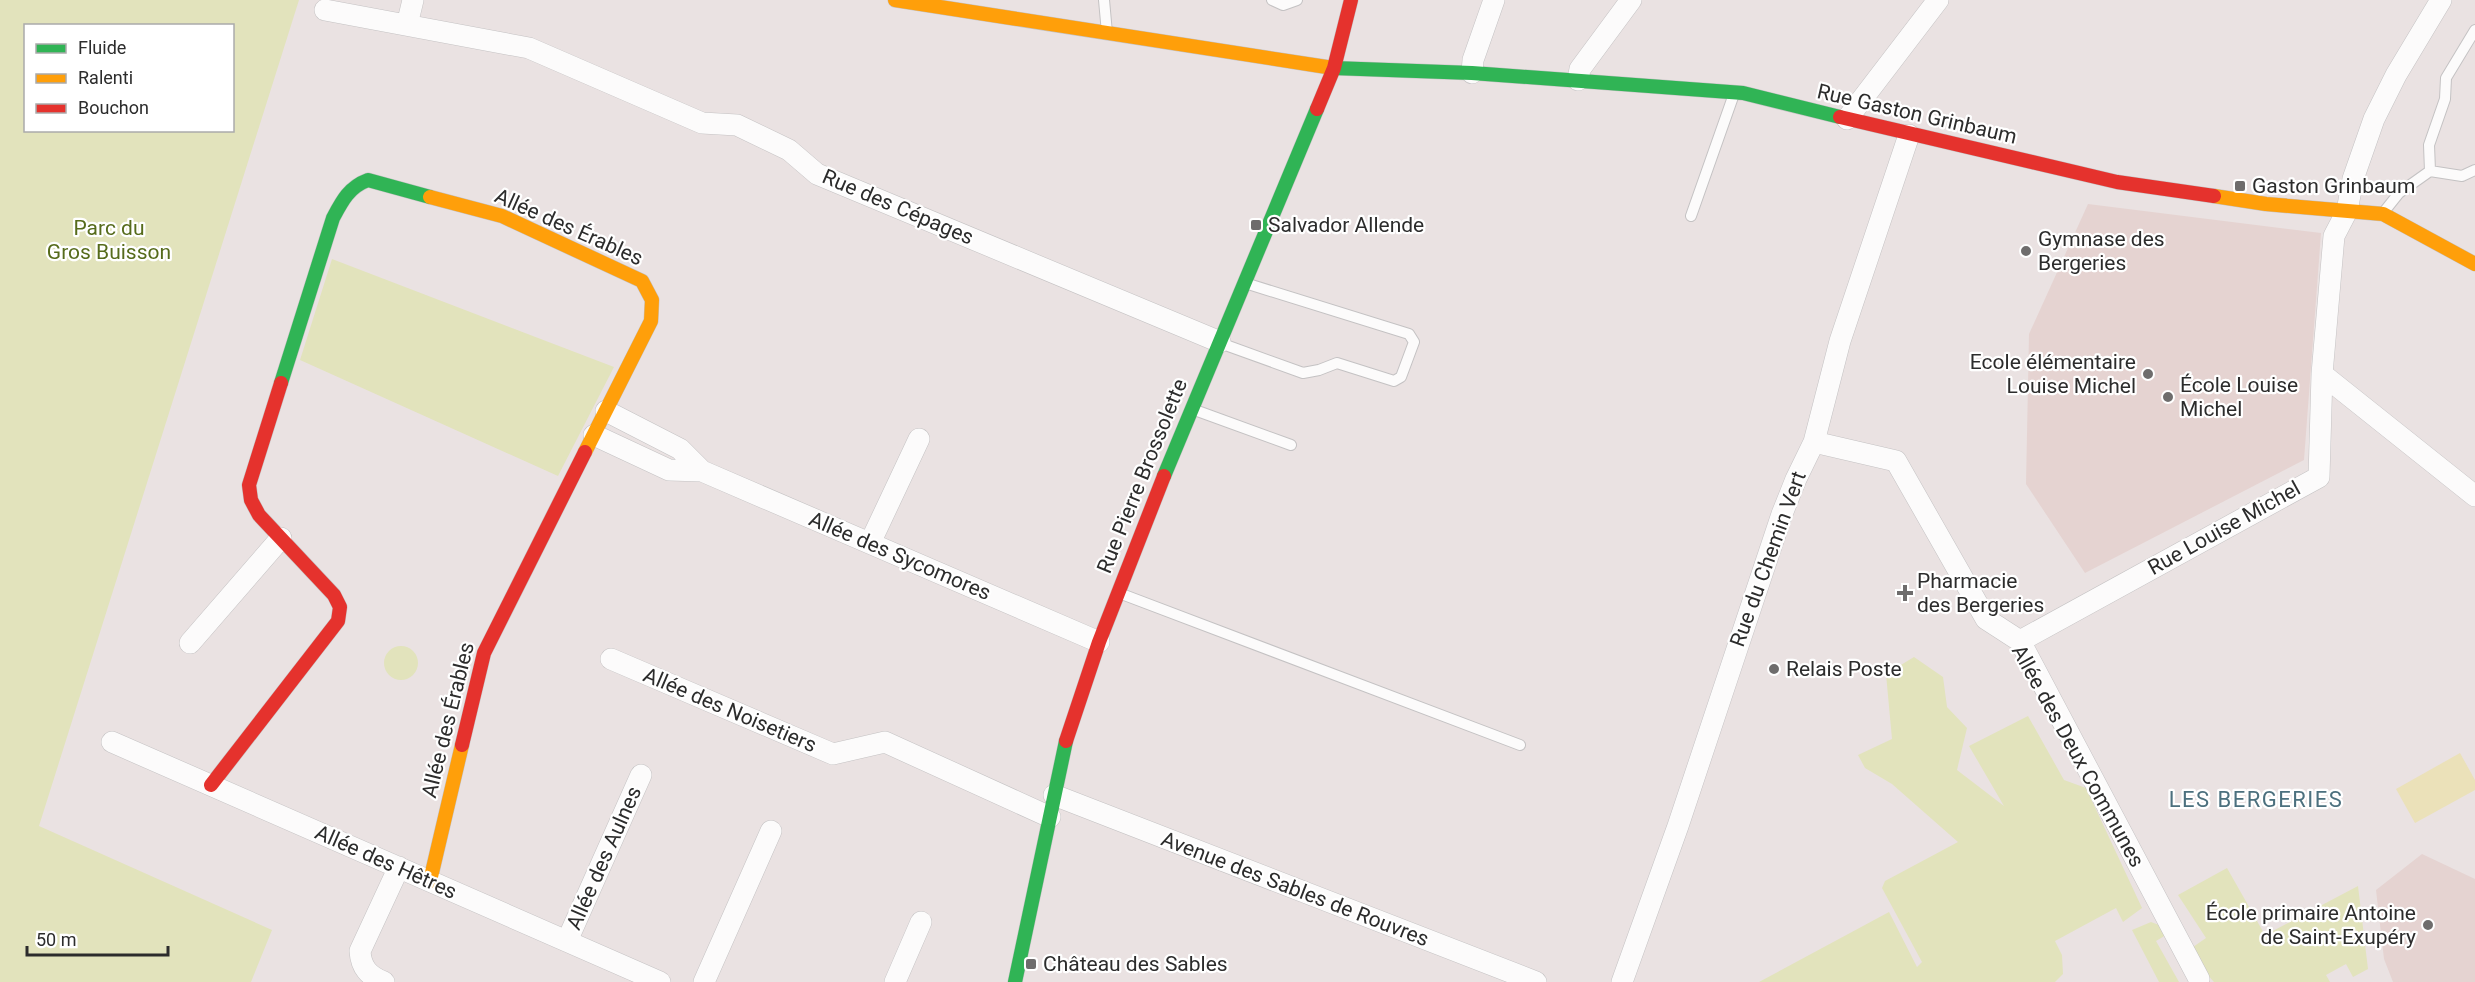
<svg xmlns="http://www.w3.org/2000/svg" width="2475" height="982" font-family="Roboto,sans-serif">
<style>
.education{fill:#e5d3d1}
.green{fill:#e2e3bc;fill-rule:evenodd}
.pitch{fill:#ebe1b9}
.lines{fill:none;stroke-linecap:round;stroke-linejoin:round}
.lane-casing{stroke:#c4c2c3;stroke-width:12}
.street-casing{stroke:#c4c2c3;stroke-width:22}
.fast-casing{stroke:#c4c2c3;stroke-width:15}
.slow-casing{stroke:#c4c2c3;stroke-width:15}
.jam-casing{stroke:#c4c2c3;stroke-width:15}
.lane{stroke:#fcfbfb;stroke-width:10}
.street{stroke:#fcfbfb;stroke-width:21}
.fast{stroke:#30b455;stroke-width:14}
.slow{stroke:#ff9f0a;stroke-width:14}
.jam{stroke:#e5322d;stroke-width:14}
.poi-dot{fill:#6e6c6c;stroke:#fff;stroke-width:2}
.labels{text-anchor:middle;stroke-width:4.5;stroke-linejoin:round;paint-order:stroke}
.street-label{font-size:21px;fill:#2c2c2c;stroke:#fff}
.poi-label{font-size:21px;fill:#2c2c2c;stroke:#fff;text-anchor:start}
.park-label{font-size:21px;fill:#566b1b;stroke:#fff}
.neighbourhood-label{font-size:22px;letter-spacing:1.5px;fill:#4c707e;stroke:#fff}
</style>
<rect width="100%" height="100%" fill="#eae2e2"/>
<path class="education" d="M2088,204L2321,233L2304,460L2085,573L2026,484L2029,334Z
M2422,854L2475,879V982H2393L2384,959L2376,890Z"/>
<path class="green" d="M0,0H299L39,826L272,930L251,982H0ZM26,26H232V130H26Z
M332,259L614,367L558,476L300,360Z
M384 663a17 17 0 1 1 34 0a17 17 0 1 1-34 0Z
M1914,657L1943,677L1947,707L1967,728L1957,770L2004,806L1969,746L2028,716L2064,780L2086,788L2142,908L2123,922L2116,908L2055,941L2062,955L2063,974L2055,982H1759L1889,912L1917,967L1922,962L1882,888L1885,881L1958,842L1892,784L1865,768L1858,755L1892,739L1886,674Z
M2227,868L2265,935L2358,886L2368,969L2353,977L2346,964L2326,975L2330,982H2214L2204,971L2193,947L2206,938L2178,895Z
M2151,922L2159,925L2166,935L2156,941L2179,982H2159L2132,930Z"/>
<path class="pitch" d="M2460,753L2475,780V790L2415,823L2396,789Z"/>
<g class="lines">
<g class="lane-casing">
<path id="lane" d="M1104,0L1107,33
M1272,0L1283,5L1297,0
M2430,171L2429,145L2445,99L2446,78L2475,30
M2383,213L2399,193L2430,171L2462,176L2475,170
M1691,216L1734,94
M1220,343L1303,373L1319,370L1337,363L1394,381L1401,377L1414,342L1409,334L1245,283
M1192,409L1291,445
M1119,593L1520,745"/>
</g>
<g class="street-casing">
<path id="street" d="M325,10L529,48L702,123L737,125L789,150L817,174L1220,342
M407,25L413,0
M1472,73L1473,60L1494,0
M1578,80L1580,69L1631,0
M1847,119L1938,0
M2322,374L2475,496
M606,411L680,449L702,471L1099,642
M594,435L669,470L702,471
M1814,442L1896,461L1986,619L2020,641L2199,979
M870,543L919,439
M2020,641L2319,477L2322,374L2334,236L2347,211L2353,179L2374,119L2396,75L2441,0
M190,643L281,538
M611,659L833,754L885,742L1050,817
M112,742L660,982
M1054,795L1536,982
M567,941L641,775
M384,982C369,976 361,968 360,951L399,867
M704,982L771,831
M895,982L921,922
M1622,982L1678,826L1782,514L1796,479L1814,442L1840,341L1909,135"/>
</g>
<g class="fast-casing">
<path id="fast" d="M1333,68L1472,73L1743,93L1840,117
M281,383L333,218C342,201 349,187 368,180L430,197
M1164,476L1317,109
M1015,982L1066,741"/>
</g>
<g class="slow-casing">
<path id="slow" d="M895,0L1333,68
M2214,196L2266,204L2383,214L2475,264
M430,197L502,216L642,281L652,300L651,321L585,452
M430,881L462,745"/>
</g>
<g class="jam-casing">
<path id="jam" d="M1317,109L1334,68L1351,0
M1840,117L2117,182L2214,196
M1066,741L1099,642L1164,476
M462,745L484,653L585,452
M211,785L338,621L340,607L334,595L259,515L251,500L249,485L281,383"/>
</g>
<use href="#lane" class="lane"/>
<use href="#street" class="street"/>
<use href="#fast" class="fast"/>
<use href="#slow" class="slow"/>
<use href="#jam" class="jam"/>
</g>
<g class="poi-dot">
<rect x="2234" y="180" width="12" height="12" rx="3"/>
<rect x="1250" y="219" width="12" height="12" rx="3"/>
<circle cx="2026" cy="251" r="6"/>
<circle cx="2148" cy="374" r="6"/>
<circle cx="2168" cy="397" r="6"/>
<path d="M1902 584h6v6h6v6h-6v6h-6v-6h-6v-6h6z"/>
<circle cx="1774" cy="669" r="6"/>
<circle cx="2428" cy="925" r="6"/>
<rect x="1025" y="958" width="12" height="12" rx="3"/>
</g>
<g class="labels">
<g class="street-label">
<text transform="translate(1917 114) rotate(13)" y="7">Rue Gaston Grinbaum</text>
<text transform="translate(898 207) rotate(23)" y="7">Rue des Cépages</text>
<text transform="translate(569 227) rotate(24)" y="7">Allée des Érables</text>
<text transform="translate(1142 476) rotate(-68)" y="7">Rue Pierre Brossolette</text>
<text transform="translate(2224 528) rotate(-29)" y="7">Rue Louise Michel</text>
<text transform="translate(900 556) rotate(23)" y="7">Allée des Sycomores</text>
<text transform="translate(1768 559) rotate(-70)" y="7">Rue du Chemin Vert</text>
<text transform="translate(730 710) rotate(23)" y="7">Allée des Noisetiers</text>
<text transform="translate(448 720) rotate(-76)" y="7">Allée des Érables</text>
<text transform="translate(2078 756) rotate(61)" y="7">Allée des Deux Communes</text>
<text transform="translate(604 858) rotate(-66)" y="7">Allée des Aulnes</text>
<text transform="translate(386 862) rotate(24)" y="7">Allée des Hêtres</text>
<text transform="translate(1295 889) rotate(21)" y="7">Avenue des Sables de Rouvres</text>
</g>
<g class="poi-label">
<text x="2252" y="193">Gaston Grinbaum</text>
<text x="1268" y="232">Salvador Allende</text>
<text x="2038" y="246">Gymnase des<tspan x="2038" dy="24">Bergeries</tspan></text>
<text x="2136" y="369" text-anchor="end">Ecole élémentaire<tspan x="2136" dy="24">Louise Michel</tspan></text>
<text x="2180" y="392">École Louise<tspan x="2180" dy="24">Michel</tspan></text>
<text x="1917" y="588">Pharmacie<tspan x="1917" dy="24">des Bergeries</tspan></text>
<text x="1786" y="676">Relais Poste</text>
<text x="2416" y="920" text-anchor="end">École primaire Antoine<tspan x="2416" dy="24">de Saint-Exupéry</tspan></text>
<text x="1043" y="971">Château des Sables</text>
</g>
<g class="park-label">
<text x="109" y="235">Parc du<tspan x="109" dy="24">Gros Buisson</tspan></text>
</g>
<g class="neighbourhood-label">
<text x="2256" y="807">LES BERGERIES</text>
</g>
</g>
<rect x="24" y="24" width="210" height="108" fill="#ffffff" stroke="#ababab" stroke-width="1.5"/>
<rect x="36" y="44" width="30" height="9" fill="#30b455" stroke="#ababab" stroke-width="1.5"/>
<text x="78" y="54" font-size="18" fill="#2c2c2c">Fluide</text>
<rect x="36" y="74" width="30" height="9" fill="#ff9f0a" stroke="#ababab" stroke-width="1.5"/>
<text x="78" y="84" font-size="18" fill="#2c2c2c">Ralenti</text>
<rect x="36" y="104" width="30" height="9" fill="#e5322d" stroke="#ababab" stroke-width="1.5"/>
<text x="78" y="114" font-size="18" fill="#2c2c2c">Bouchon</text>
<path d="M27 946v9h141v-9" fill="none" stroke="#2c2c2c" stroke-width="3"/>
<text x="36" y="946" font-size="18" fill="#2c2c2c" stroke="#ffffff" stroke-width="4.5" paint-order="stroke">50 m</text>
</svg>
